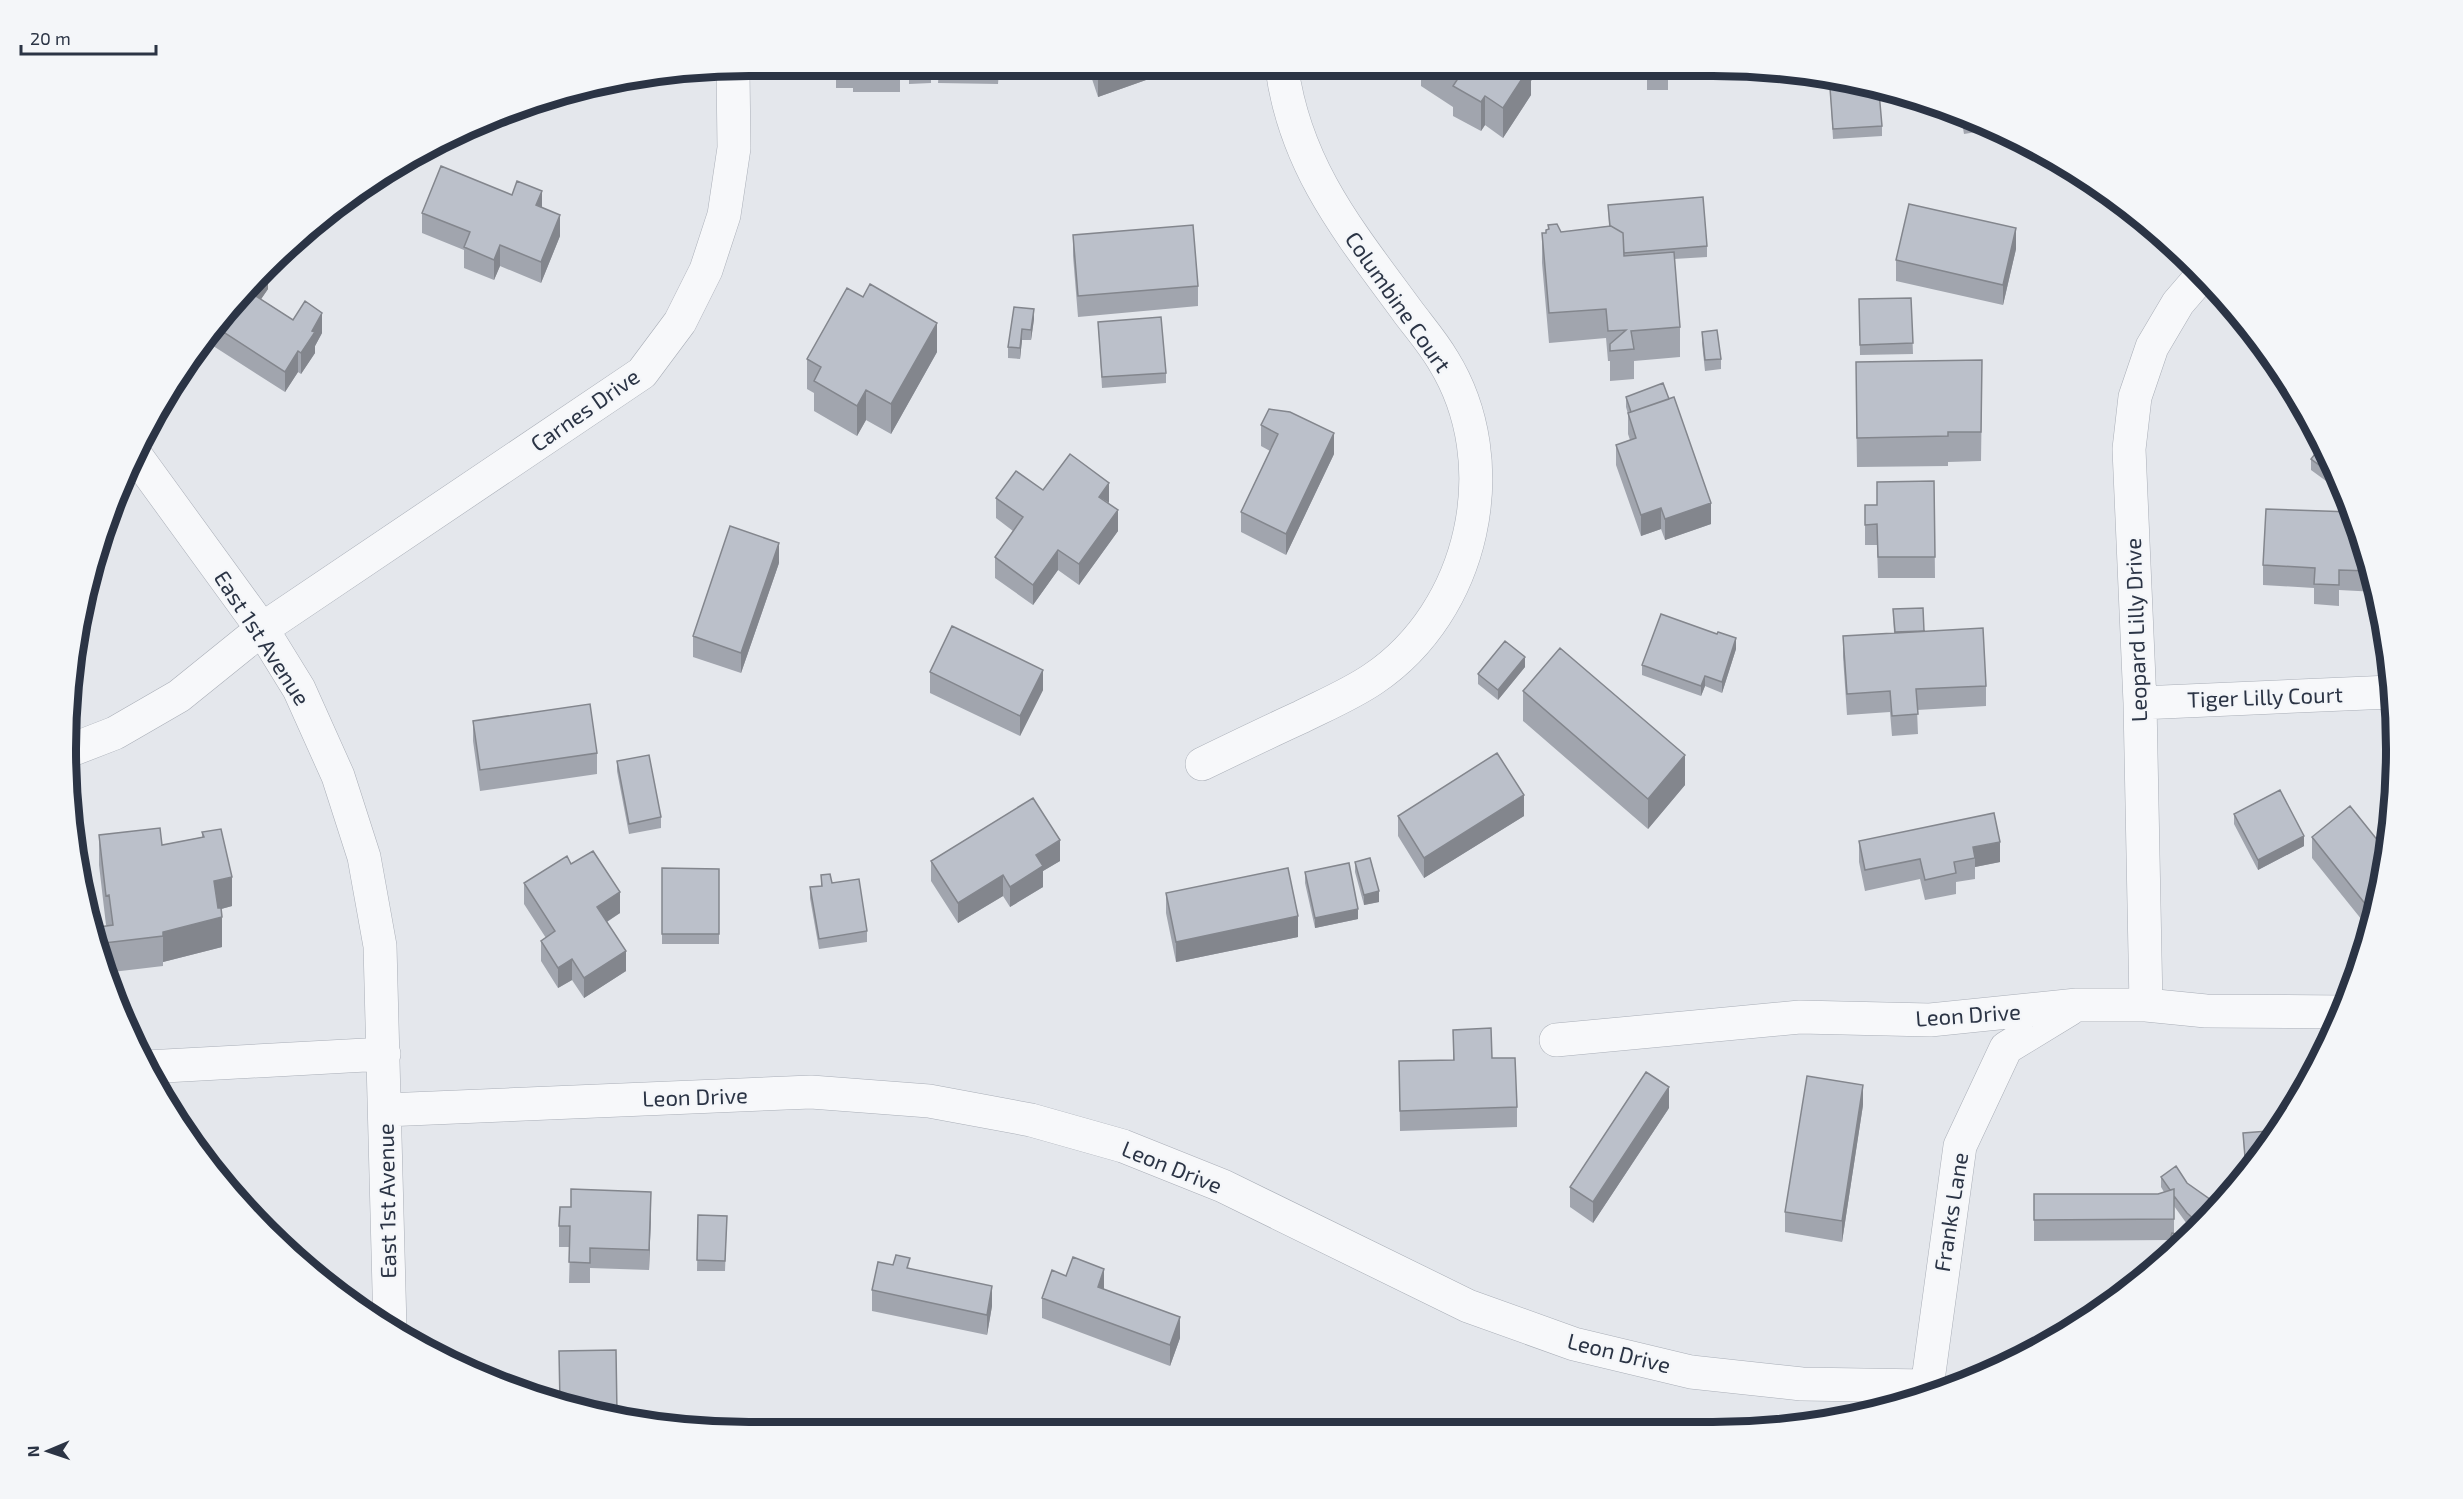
<svg xmlns="http://www.w3.org/2000/svg" width="2463" height="1499" font-family="'Exo 2',sans-serif">
<style>
.lines{fill:none;stroke-linecap:round;stroke-linejoin:round}
.minor-casing{stroke:#a9aeb7;stroke-width:34}
.minor{stroke:#f7f8fa;stroke-width:33}
.wall{fill:#a1a5ae}
.shaded-wall{fill:#83868d}
.building{fill:#bbc0ca;stroke:#83868d;stroke-width:1.5}
.labels{text-anchor:middle;stroke-width:4.5;stroke-linejoin:round;paint-order:stroke}
.street-label{font-size:22px;fill:#2b3445;stroke:#f4f6f9}
.rim{fill:none;stroke:#2b3445;stroke-width:8}
</style>
<rect width="100%" height="100%" fill="#e4e7ec"/>
<g class="lines">
<g class="minor-casing">
<path id="minor" d="M134,453L262,629L299,689L338,776L364,857L380,946L390,1328
M2140,703L2391,692
M66,752L115,733L179,696L262,629L642,373L680,322L706,270L724,215L734,148L733,72
M1202,764C1235,748 1268,732 1301,717C1325,705 1351,694 1373,679C1474,611 1507,463 1443,360C1433,343 1420,328 1408,312C1351,234 1296,169 1282,69
M2146,1005L2140,703L2129,449L2135,397L2152,347L2178,303L2203,274
M1556,1040L1800,1017L1930,1020L2077,1005H2146L2206,1011L2345,1012
M146,1067L384,1054
M385,1110L811,1092L929,1101L1031,1120L1123,1146L1223,1186L1468,1306L1574,1344L1691,1372L1802,1384L1926,1386
M1926,1395L1960,1146L2006,1048L2070,1009"/>
</g>
<use href="#minor" class="minor"/>
</g>
<path class="wall" d="M1533,68V77L1531,81V95L1503,138L1485,125L1481,131L1453,116V107L1421,86V69Z
M1627,68H1674V77H1668V90H1647V77H1627Z
M1020,70H1033V72H1020Z
M1089,70H1155V74L1146,77V80L1098,97Z
M836,71H900V92H853V88H836Z
M909,71H931V83L909,84Z
M939,71H999L998,84L938,83Z
M1830,88L1882,126V136L1833,139Z
M1961,116L1982,126V131L1964,134Z
M1608,205L1707,246V257L1674,259L1680,327V357L1634,361V379L1610,381V361H1608L1606,338L1549,343L1542,263V233H1546L1548,229V225L1561,232L1609,226Z
M542,208L560,236L541,283L500,266L494,280L464,268V250L422,233V213Z
M1073,235L1198,286V306L1078,317L1073,256Z
M2016,249L2003,305L1896,281V260Z
M268,273V289L261,299L293,320L322,333L315,346V353L301,374L298,372L285,392L207,342V334Z
M1911,298L1913,354L1860,355L1859,299Z
M1014,307L1034,319L1031,340H1022L1020,359L1008,358V347Z
M1098,322L1166,373V383L1102,388Z
M1702,332L1721,359V369L1705,371L1702,343Z
M937,352L891,434L866,420L857,436L814,411V393L807,389V359Z
M1982,390L1981,461L1948,462V466L1857,467L1856,392Z
M1626,397L1711,524L1665,540L1661,529L1641,536L1616,465V445L1630,440L1628,434V414L1626,407Z
M1261,425L1334,454L1286,555L1241,532V512L1270,451L1261,446Z
M2322,445L2345,488L2348,497L2311,470V459Z
M1934,481L1935,578H1878L1877,545H1865V505H1877Z
M1043,490L1109,504L1118,531L1079,585L1058,570L1033,605L995,578V557L1013,531L996,518V498Z
M2352,512L2377,592L2339,590V606L2314,604V588L2263,585V565Z
M779,563L741,673L693,657V636Z
M1893,609L1924,631L1986,686V706L1917,710L1918,734L1892,736L1890,712L1847,715L1843,657V636L1894,633Z
M1736,649L1722,693L1705,686L1701,696L1642,675V665Z
M1525,667L1498,700L1478,684V674Z
M930,672L1043,690L1020,736L930,693Z
M1523,691L1685,785L1648,829L1523,721Z
M473,721L597,753V774L480,791L473,741Z
M617,761L661,817V828L629,834L617,771Z
M2234,814L2304,846L2258,870L2234,824Z
M1398,816H1524L1424,878L1398,836Z
M202,832L232,906L221,909L222,947L163,962V966L104,973L91,928L110,926L106,925L99,865V835L162,845L202,837Z
M2312,837L2384,883L2370,930L2312,858Z
M1859,841L2000,862L1975,867V879L1956,882V894L1925,900L1920,879L1865,891L1859,862Z
M931,861H1060L1043,871V887L1010,907L1003,896L958,923L931,881Z
M1355,862L1379,902L1364,905L1355,872Z
M571,864L620,913L607,922L626,971L584,998L572,980L558,988L541,961V941L546,938L524,904V883Z
M662,868L719,869V944H662Z
M1305,872L1358,919L1315,928L1305,883Z
M821,875L832,883L867,931V942L819,949L810,898V887L821,886Z
M1166,893L1298,937L1176,962L1166,913Z
M1453,1030L1492,1058L1517,1107V1127L1400,1131L1399,1061L1453,1060Z
M1863,1105L1842,1242L1785,1232V1212Z
M1669,1108L1593,1223L1570,1207V1187Z
M2243,1133L2269,1144L2249,1167H2245Z
M2161,1177L2187,1183L2211,1210L2194,1229L2187,1224L2174,1206V1234L2187,1237L2165,1262V1258L2170,1240L2034,1241V1194H2158L2164,1192L2161,1187Z
M651,1212L649,1270L590,1268V1283H569L570,1247H559V1226Z
M698,1215L727,1216L725,1271H697Z
M893,1265L910,1268L992,1306L987,1335L872,1311V1290Z
M1104,1289L1180,1338L1170,1366L1042,1318V1298Z"/>
<path class="shaded-wall" d="M1525,68H1533V77L1531,81V95L1503,138V108Z
M1069,70H1082L1069,75Z
M1115,70H1155V74L1146,77V80L1098,97V76Z
M1485,96V125L1481,131V102Z
M542,191V212L536,205Z
M560,215V236L541,283V262Z
M2016,228V249L2003,305V285Z
M500,245V266L494,280V260Z
M268,273V289L251,314V293L259,282Z
M1034,309V319L1031,340V330Z
M322,313V333L315,346V353L301,374V353L312,331Z
M937,323V352L891,434V404Z
M1022,329V340L1020,359V348Z
M298,351V372L285,392V372Z
M866,390V420L857,436V406Z
M1334,433V454L1286,555V534Z
M1109,483V503L1099,497Z
M1711,503V524L1665,540V519Z
M1661,508V529L1641,536V515Z
M1118,510V531L1079,585V564Z
M779,543V563L741,673V653Z
M1058,550V570L1033,605V585Z
M1736,638V649L1722,693V682Z
M1525,657V667L1498,700V690Z
M1043,670V690L1020,736V716Z
M1705,676V686L1701,696V686Z
M1685,755V785L1648,829V799Z
M1524,795V816L1424,878V858Z
M2304,836V846L2258,870V860Z
M1060,840V861L1043,871V887L1010,907V887L1036,855Z
M2000,842V862L1975,867V858L1973,847Z
M1003,875V896L958,923V903Z
M232,877V906L214,911V881Z
M1379,891V902L1364,905V895Z
M620,892V913L597,928V907Z
M1358,909V919L1315,928V918Z
M1298,916V937L1176,962V942Z
M222,917V947L163,962V932Z
M626,951V971L584,998V978Z
M572,959V980L558,988V968Z
M1863,1085V1105L1842,1242V1221Z
M1669,1087V1108L1593,1223V1202Z
M651,1192V1212L649,1270V1250Z
M2211,1200V1210L2196,1227V1221Z
M1104,1269V1290L1098,1287Z
M992,1286V1306L987,1335V1315Z
M1180,1317V1338L1170,1366V1345Z"/>
<path class="building" d="M1529,68L1503,108L1485,96L1481,102L1453,86L1457,80L1440,69Z
M1647,68H1668V70H1647Z
M1096,70H1115L1098,76Z
M853,71H900L853,72Z
M939,71H998V74L938,73Z
M1854,86L1879,92L1882,126L1833,129L1830,88Z
M1963,117L1974,122L1964,124Z
M441,166L512,195L517,181L542,191L536,205L560,215L541,262L500,245L494,260L464,247L470,232L422,213Z
M1703,197L1707,246L1624,253L1623,233L1611,226H1610L1608,205Z
M1909,204L2016,228L2003,285L1896,260Z
M1557,224L1561,232L1611,226L1623,233L1624,256L1674,252L1680,327L1631,331L1634,349L1610,351V344L1626,330L1608,331L1606,309L1549,313L1542,233H1546V230L1549,229L1548,225Z
M1193,225L1198,286L1078,296L1073,235Z
M259,282L251,293L293,320L305,301L322,313L312,331L315,332L301,353L298,351L285,372L214,326Z
M870,284L937,323L891,404L866,390L857,406L814,381L821,367L807,359L847,288L863,297Z
M1911,298L1913,343L1860,345L1859,299Z
M1014,307L1034,309L1031,330L1022,329L1020,348L1008,347Z
M1161,317L1166,373L1102,377L1098,322Z
M1717,330L1721,359L1705,360L1702,332Z
M1982,360L1981,432H1948V436L1857,438L1856,362Z
M1663,383L1669,399L1631,412L1626,397Z
M1674,397L1711,503L1665,519L1661,508L1641,515L1616,445L1636,438L1628,413Z
M1269,409L1290,412L1334,433L1286,534L1241,512L1278,434L1261,425Z
M2322,445L2342,482L2311,459Z
M1070,454L1109,483L1099,497L1118,510L1079,564L1058,550L1033,585L995,557L1023,517L996,498L1016,471L1043,490Z
M1934,481L1935,557H1878L1877,524L1865,525V505H1877V482Z
M2266,509L2352,512L2370,571L2339,570V585L2314,584L2315,568L2263,565Z
M730,526L779,543L741,653L693,636Z
M1923,608L1924,631L1895,632L1893,609Z
M1661,614L1717,634L1718,632L1736,638L1722,682L1705,676L1701,686L1642,665Z
M952,626L1043,670L1020,716L930,672Z
M1983,628L1986,686L1916,689L1918,714L1892,716L1890,691L1847,694L1843,636Z
M1505,641L1525,657L1498,690L1478,674Z
M1560,648L1685,755L1648,799L1523,691Z
M590,704L597,753L480,770L473,721Z
M1497,753L1524,795L1424,858L1398,816Z
M649,755L661,817L629,824L617,761Z
M2280,790L2304,836L2258,860L2234,814Z
M1033,798L1060,840L1036,855L1043,866L1010,887L1003,875L958,903L931,861Z
M2350,806L2387,852L2384,883L2374,915L2312,837Z
M1994,813L2000,842L1973,847L1975,858L1954,862L1956,873L1925,880L1920,859L1865,870L1859,841Z
M160,828L162,845L204,837L202,832L221,829L232,877L214,881L218,908H221L222,917L163,932V936L96,944L91,928L113,925L109,895L106,896L99,835Z
M593,851L620,892L597,907L626,951L584,978L572,959L558,968L541,941L555,931L524,883L567,856L571,864Z
M1370,858L1379,891L1364,895L1355,862Z
M1349,863L1358,909L1315,918L1305,872Z
M662,868L719,869V934H662Z
M1288,868L1298,916L1176,942L1166,893Z
M830,874L832,883L859,879L867,931L819,939L810,887L822,886L821,875Z
M1491,1028L1492,1058H1515L1517,1107L1400,1111L1399,1061L1454,1060L1453,1030Z
M2323,1042H2329L2323,1052Z
M1646,1072L1669,1087L1593,1202L1570,1187Z
M1807,1076L1863,1085L1842,1221L1785,1212Z
M2268,1131L2269,1144L2259,1155L2245,1157L2243,1133Z
M2176,1166L2187,1183L2211,1200L2196,1221L2187,1213L2174,1196V1189L2170,1190L2161,1177Z
M571,1189L651,1192L649,1250L590,1248V1263L569,1262L570,1226H559L560,1207H571Z
M2174,1189V1219L2034,1220V1194H2158Z
M698,1215L727,1216L725,1261L697,1260Z
M2172,1233L2187,1237L2169,1258H2165Z
M896,1255L910,1258L907,1268L992,1286L987,1315L872,1290L878,1262L893,1265Z
M1073,1257L1104,1269L1098,1287L1180,1317L1170,1345L1042,1298L1052,1270L1066,1276Z
M616,1350L617,1414L560,1403L559,1351Z
M779,1419V1432H704L684,1428V1421Z"/>
<g class="labels">
<g class="street-label">
<text transform="translate(1398 302) rotate(55)" y="8">Columbine Court</text>
<text transform="translate(585 410) rotate(-35)" y="8">Carnes Drive</text>
<text transform="translate(2136 630) rotate(-92)" y="8">Leopard Lilly Drive</text>
<text transform="translate(262 638) rotate(57)" y="8">East 1st Avenue</text>
<text transform="translate(2265 697) rotate(-2)" y="8">Tiger Lilly Court</text>
<text transform="translate(1968 1015) rotate(-4)" y="8">Leon Drive</text>
<text transform="translate(695 1097) rotate(-2)" y="8">Leon Drive</text>
<text transform="translate(1172 1167) rotate(22)" y="8">Leon Drive</text>
<text transform="translate(387 1201) rotate(-91)" y="8">East 1st Avenue</text>
<text transform="translate(1951 1212) rotate(-81)" y="8">Franks Lane</text>
<text transform="translate(1619 1353) rotate(14)" y="8">Leon Drive</text>
</g>
</g>
<path d="M0 0H2463V1499H0ZM749 76H1713A673 673 0 0 1 2386 749V749A673 673 0 0 1 1713 1422H749A673 673 0 0 1 76 749V749A673 673 0 0 1 749 76Z" fill="#f4f6f9" fill-rule="evenodd"/>
<path class="rim" d="M749 76H1713A673 673 0 0 1 2386 749V749A673 673 0 0 1 1713 1422H749A673 673 0 0 1 76 749V749A673 673 0 0 1 749 76Z"/>
<g transform="translate(48 1451) rotate(268)" stroke="#f4f6f9" stroke-width="4.5" paint-order="stroke">
<path d="M0-4.5L10 22L0 15L-10 22Z" fill="#2b3445"/>
<text y="-9" font-size="16" font-weight="bold" text-anchor="middle" fill="#2b3445">N</text>
</g>
<path d="M21 45v9h135v-9" fill="none" stroke="#2b3445" stroke-width="3"/>
<text x="30" y="45" font-size="18" fill="#2b3445" stroke="#f4f6f9" stroke-width="4.5" paint-order="stroke">20 m</text>
</svg>
